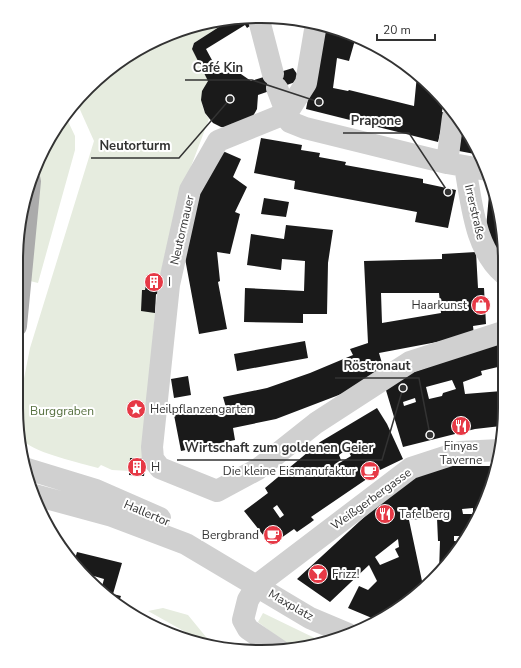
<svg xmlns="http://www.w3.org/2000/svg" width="521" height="668" font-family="'Nunito Sans',sans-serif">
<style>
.green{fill:#e6ecdf}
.building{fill:#1a1a1a;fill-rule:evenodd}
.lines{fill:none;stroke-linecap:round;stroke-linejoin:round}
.minor{stroke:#d0d0d0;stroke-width:22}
.major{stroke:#ababab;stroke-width:22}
.labels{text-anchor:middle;stroke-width:4;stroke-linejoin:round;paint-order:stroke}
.street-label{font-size:12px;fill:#333;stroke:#fff}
.poi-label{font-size:12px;fill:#333;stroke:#fff;text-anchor:start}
.park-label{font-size:12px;fill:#56703f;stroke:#fff}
.rim{fill:none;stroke:#333;stroke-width:2}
.leader{fill:none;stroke:#333;stroke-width:1.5}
.callout-dot{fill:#333;stroke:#fff;stroke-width:1.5}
.callout-label{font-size:13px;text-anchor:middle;font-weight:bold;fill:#333;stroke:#fff;stroke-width:4;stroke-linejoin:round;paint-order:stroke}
</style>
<rect width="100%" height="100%" fill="#fff"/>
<path class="green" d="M228,18H233L194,43L192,48L208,81C203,96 198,105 209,119L176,206L160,277L148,275L145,290H142L155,313L143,458H130L129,471L112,470L101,465L98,468C81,463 36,453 25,442C21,438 21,433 21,428L18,426L17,414L30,348L94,141L77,103L138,49Z
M65,115L75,136V150L38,283L30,281L41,159Z
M163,608L188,615L206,637L224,647L197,644L184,638L189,634L148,611Z
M263,613L325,643L292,648L258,622Z"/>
<path class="building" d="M233,18L259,20L247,28L245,25L206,49L219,73L227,72H238L251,81L293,68L301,80L258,95L257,109L252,118L233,128L221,127L213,123L205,113L201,100L202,91L208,81L192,49L194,43Z
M326,26L355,40L349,61L337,58L333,88L348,91L349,90L414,106L417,75L443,105L442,112L445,113L438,142L306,109L312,79Z
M462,127L472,138L480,155L459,151Z
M261,138L302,145L301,150L320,153L319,157L346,162L345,165L423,179V183L456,190L448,228L415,222L417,212L294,189L295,181L254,173Z
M225,152L241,159L233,177L247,187L235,212L240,214L230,254L217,252L220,281L218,282L227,329L199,334L184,253L196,192L216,154Z
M490,184L493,185L504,244V257L493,245L486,228Z
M264,198L289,202L286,217L261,214Z
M286,225L333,230L328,263L327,314H303V323L244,322L245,288L304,291L305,261L282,259L281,270L247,265L251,234L284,239Z
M476,252L478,288H484L486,324L473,326L474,335L379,353L384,370L365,385L276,419L233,428L235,440L181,451L174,415L206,409L207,414L227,411L223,397L267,388L310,373L353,355L350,349L368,343L364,261L442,259V254ZM381,293H439L441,313L382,323Z
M148,274L163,278L159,295L156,294L155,313L141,311L142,290H145Z
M305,341L308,358L237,371L234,354Z
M503,341L502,366L481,371L482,375L463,382L465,394L502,391L501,426L475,429L403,447L385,387L408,374ZM452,380L456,389L443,393L442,396L429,399L426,387ZM415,398L416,402L404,406L403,402Z
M188,376L191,395L174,398L171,379Z
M377,408L387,424L403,459L380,470L311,517L314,520L310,523L297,532L294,529L271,545L244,511L268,493L265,488L320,442ZM347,449L351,456L336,465L335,464L341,460L339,455ZM277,505L284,515L280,518L273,508Z
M130,458H146L144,476L129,475Z
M436,466H496L467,536H454V541L464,542V544L439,572L440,541H438L437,518L409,520L422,581L430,582L422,591L408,601L401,598V604L403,605L379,621L348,608L359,586L368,590L377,581L369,565L330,602L297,579L373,509L404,483ZM473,508V514H463L462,509ZM398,539L399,547L395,549L399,557L380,565L375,557Z
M77,552L122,563L113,594L121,596L118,604L101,590L104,579L87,574L86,578L74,562Z"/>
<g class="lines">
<path class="minor" d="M259,20L273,74
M316,24L306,83L287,113L218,141L190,190L169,285L152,447L153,459L160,468L217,491L258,469L316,423L410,362L503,332
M277,88L290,122L305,128L447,163L487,170
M447,163L453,117
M465,167C472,203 474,248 504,274
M24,468L96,490L160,518
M35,495L112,516L186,544L310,618L348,634
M279,650L248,629L243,620L248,600L257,585L411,468L460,452L500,450"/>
<path class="major" d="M16,326L30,181"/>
</g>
<defs>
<g id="building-disc" transform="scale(1)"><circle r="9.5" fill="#e63946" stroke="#fff"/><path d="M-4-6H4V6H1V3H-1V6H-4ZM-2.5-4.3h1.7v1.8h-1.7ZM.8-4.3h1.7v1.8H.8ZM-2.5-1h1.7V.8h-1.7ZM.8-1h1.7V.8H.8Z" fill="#fff"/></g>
<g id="shop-disc" transform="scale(1)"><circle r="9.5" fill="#e63946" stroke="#fff"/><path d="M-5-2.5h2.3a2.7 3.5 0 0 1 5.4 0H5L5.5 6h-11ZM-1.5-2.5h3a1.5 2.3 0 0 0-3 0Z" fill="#fff"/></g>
<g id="sight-disc" transform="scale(1)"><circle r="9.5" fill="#e63946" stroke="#fff"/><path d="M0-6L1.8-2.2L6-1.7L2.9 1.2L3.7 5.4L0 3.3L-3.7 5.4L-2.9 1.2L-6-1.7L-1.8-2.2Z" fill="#fff"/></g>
<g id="restaurant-disc" transform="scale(1)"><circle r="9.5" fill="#e63946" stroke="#fff"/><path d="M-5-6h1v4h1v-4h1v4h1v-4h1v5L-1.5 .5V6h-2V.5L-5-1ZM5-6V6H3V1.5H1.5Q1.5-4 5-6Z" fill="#fff"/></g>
<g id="cafe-disc" transform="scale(1)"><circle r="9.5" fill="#e63946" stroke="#fff"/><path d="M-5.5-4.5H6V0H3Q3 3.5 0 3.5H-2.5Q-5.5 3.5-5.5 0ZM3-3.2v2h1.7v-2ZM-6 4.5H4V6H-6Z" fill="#fff"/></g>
<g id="bar-disc" transform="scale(1)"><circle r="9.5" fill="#e63946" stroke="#fff"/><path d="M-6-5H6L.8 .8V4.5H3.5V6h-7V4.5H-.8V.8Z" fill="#fff"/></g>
</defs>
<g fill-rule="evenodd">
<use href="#building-disc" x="154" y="282"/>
<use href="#shop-disc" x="481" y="305"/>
<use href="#sight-disc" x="136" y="409"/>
<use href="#restaurant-disc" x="461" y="426"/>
<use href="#building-disc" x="137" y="467"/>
<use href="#cafe-disc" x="370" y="471"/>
<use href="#restaurant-disc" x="385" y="514"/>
<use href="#cafe-disc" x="273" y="535"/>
<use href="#bar-disc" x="318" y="574"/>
</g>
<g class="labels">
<g class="street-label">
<text transform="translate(475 212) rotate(77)" y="4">Irrerstraße</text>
<text transform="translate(182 230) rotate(-77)" y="4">Neutormauer</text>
<text transform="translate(371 499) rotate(-36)" y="4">Weißgerbergasse</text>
<text transform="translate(147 513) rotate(23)" y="4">Hallertor</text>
<text transform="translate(291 605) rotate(30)" y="4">Maxplatz</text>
</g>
<g class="poi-label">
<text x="168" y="286">I</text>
<text x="467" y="309" text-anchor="end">Haarkunst</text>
<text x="150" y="413">Heilpflanzengarten</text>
<text x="461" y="450" text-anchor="middle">Finyas<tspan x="461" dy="14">Taverne</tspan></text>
<text x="151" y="471">H</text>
<text x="356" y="475" text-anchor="end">Die kleine Eismanufaktur</text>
<text x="399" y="518">Tafelberg</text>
<text x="259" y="539" text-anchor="end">Bergbrand</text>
<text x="332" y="578">Frizz!</text>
</g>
<g class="park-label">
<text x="62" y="415">Burggraben</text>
</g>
</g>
<path d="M0 0H521V668H0ZM260 23H261A237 237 0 0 1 498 260V408A237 237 0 0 1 261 645H260A237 237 0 0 1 23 408V260A237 237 0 0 1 260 23Z" fill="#fff" fill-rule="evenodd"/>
<path class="rim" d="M260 23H261A237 237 0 0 1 498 260V408A237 237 0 0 1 261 645H260A237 237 0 0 1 23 408V260A237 237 0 0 1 260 23Z"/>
<path class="leader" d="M319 102L252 80H185M448 192L409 133H343M230 99L179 158H91M430 435L419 378H335M403 388L382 460H177"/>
<g class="callout-dot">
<circle cx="319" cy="102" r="4"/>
<circle cx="448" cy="192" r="4"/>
<circle cx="230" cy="99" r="4"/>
<circle cx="430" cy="435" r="4"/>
<circle cx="403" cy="388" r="4"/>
</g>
<g class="callout-label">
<text x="218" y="72">Café Kin</text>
<text x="376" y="125">Prapone</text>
<text x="135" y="150">Neutorturm</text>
<text x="377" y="370">Röstronaut</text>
<text x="279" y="452">Wirtschaft zum goldenen Geier</text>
</g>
<path d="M377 34v6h58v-6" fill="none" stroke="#333333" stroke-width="2"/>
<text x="383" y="34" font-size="12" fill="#333333" stroke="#ffffff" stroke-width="3" paint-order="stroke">20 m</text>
</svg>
